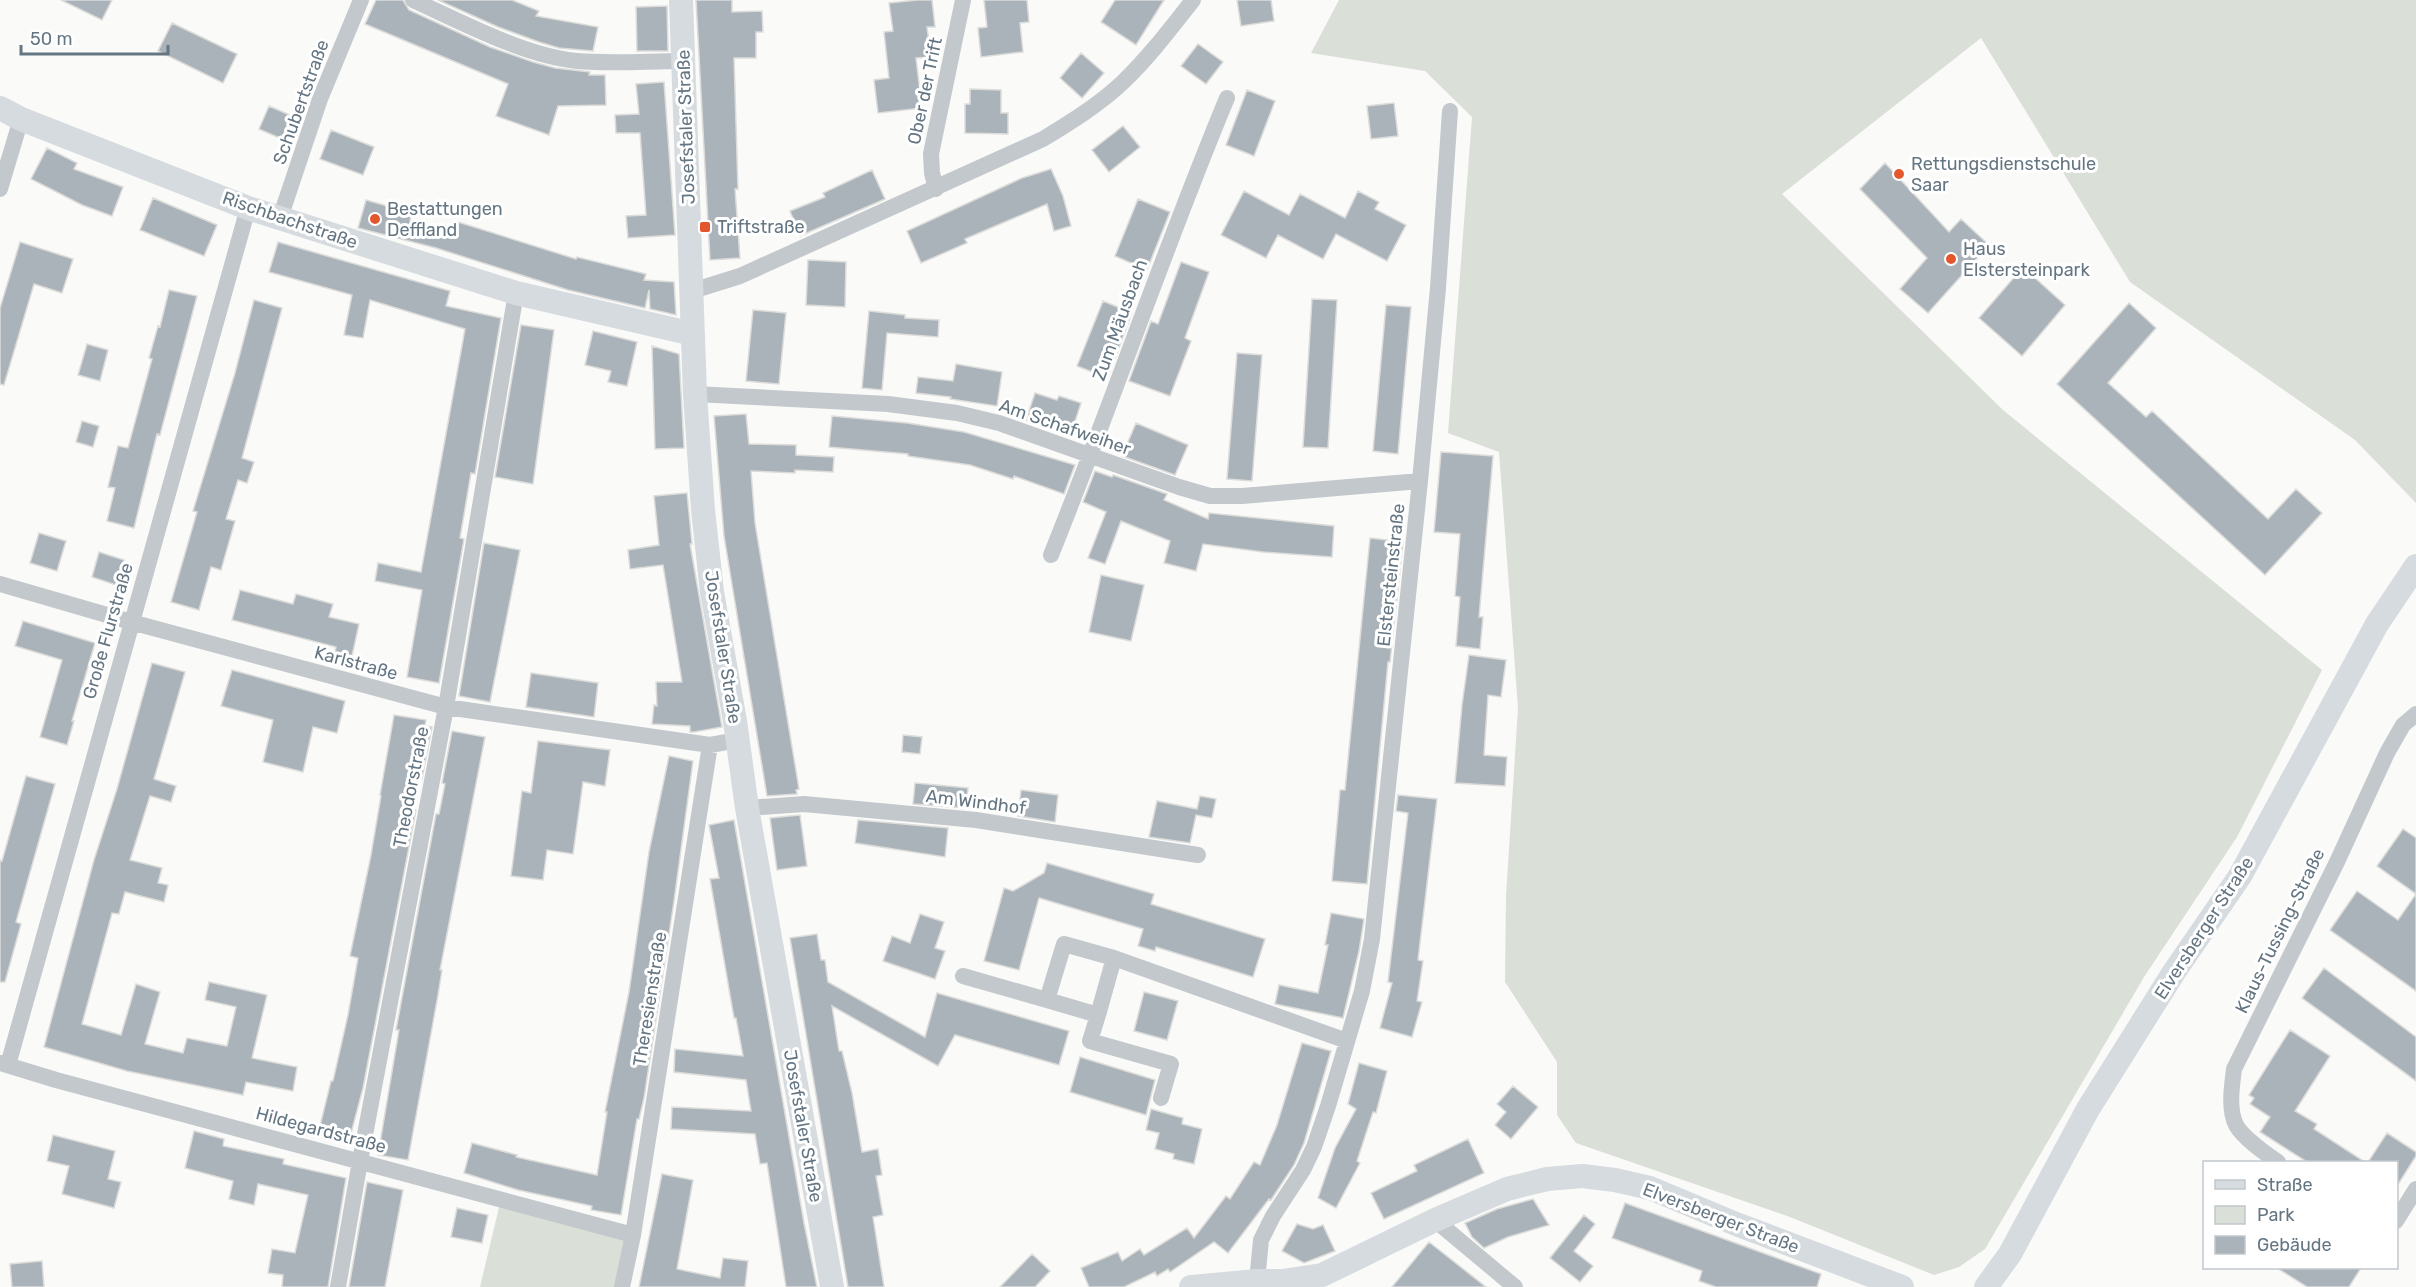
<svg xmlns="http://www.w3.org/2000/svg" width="2416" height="1287" font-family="Rubik,sans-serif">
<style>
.green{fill:#dadfd7}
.building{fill:#aab3b9;stroke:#dcdcda;stroke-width:1.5}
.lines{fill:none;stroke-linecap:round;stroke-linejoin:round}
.street{stroke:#c3c8cc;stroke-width:16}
.secondary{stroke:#d6dbdf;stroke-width:24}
.poi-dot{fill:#e4572e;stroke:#fff;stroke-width:2}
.labels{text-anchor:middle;stroke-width:6;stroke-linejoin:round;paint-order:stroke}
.street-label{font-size:18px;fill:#657683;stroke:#fff}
.poi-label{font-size:18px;fill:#657683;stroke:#fff;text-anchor:start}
</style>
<rect width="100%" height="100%" fill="#fafaf8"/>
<path class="green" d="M1339,0H2416V503L2355,440L2130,282L1981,38L1782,194L2003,410L2322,670L2237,837L2144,977L1985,1249L1959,1267L1934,1275L1790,1217L1576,1143L1557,1115V1062L1505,982L1506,896L1518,708L1499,452L1448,433L1472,117L1425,71L1311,53Z
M500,1203L628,1236L618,1287H480Z"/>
<path class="building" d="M61,0H112L102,20Z
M376,0H403L409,10L490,47L533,62L555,68L590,72L589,75H605L606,105L558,106L549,135L496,116L508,84L365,24Z
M438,0H512L539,11L536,16L598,27L593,51L559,48L539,42L498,27Z
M696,0H732V12L762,11L763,32H756V58H734L738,189H735L740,258L710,260Z
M917,0H932L935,27H927L931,57L916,58L922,108L878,113L874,80L889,78L884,32L893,31L889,3Z
M984,0H1027L1029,22L1020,23L1023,52L981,57L978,28L987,27Z
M1115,0H1164L1136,45L1101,22Z
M1237,0H1271L1274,21L1241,26Z
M667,6L668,51H637L636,7Z
M172,23L237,54L223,83L158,51Z
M1198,44L1223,62L1206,84L1181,66Z
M1081,53L1104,73L1082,98L1060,78Z
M664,82L675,235L628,238L626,216L646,215L640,133H616L615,115L639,114L636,84Z
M970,89L1001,90V113H1008V134L965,133V104H970Z
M1247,90L1275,101L1254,156L1226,145Z
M1394,103L1398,136L1371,139L1367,106Z
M269,106L292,116L282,139L259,129Z
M1123,126L1140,147L1109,172L1092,150Z
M331,130L374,147L363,175L320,159Z
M47,148L77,163L74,169L123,187L112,216L82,205L31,179Z
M1885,163L1949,232L1961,219L1989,245L1928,313L1900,289L1927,258L1860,189Z
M1051,169L1063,196L1071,226L1054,231L1047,204L965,239L967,243L921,263L907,231L1022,178Z
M872,170L885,199L800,236L790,211L825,197L823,193Z
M1244,191L1289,215L1300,194L1345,218L1358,191L1379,202L1375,209L1406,225L1387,261L1336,234L1323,259L1278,235L1266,258L1221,235Z
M153,198L217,225L204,256L140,230Z
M1138,199L1170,212L1147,270L1115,256Z
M366,200L412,213L410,220L454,232L458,222L576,259L577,257L646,274L644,280L674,282L676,315L650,309L649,290L645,308L568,290L436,248L358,228Z
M20,242L73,259L62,293L34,284L4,385L0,384V308Z
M278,242L450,291L446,306L501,318L475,474L471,473L460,538L464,539L439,683L407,677L422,590L375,581L378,563L421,572L465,329L370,300L363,338L344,335L352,295L269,272Z
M808,260L846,262L845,307L806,305Z
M1181,262L1209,272L1185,338L1191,341L1170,396L1129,381L1151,321L1158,324Z
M2023,267L2065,305L2022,356L1979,318Z
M169,290L197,296L160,435L157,434L134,528L107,521L115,488L108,487L118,446L128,448L152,359L149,358L158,326L160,327Z
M1312,299L1337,300L1328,448L1303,447Z
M254,300L282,308L242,458L254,462L247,483L238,480L226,519L235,521L221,570L211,567L199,610L171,602L197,512L193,511L235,373Z
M1103,301L1132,313L1109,374L1107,373L1105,377L1077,366Z
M2129,303L2156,328L2108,383L2146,417L2152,411L2268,519L2296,489L2322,513L2265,575L2057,384Z
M1386,305L1411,307L1398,454L1373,451Z
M753,310L786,313L779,384L746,381Z
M869,311L905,315V318L939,320L938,337L887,333L882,390L862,388Z
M521,325L554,330L533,484L495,477Z
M593,331L637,342L627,386L608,382L611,371L585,365Z
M87,344L108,350L100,381L78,375Z
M652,346L679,354L684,448L655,449Z
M1237,353L1262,355L1252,481L1227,479Z
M956,364L1002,372L997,406L950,399L951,397L916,393L918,377L953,381Z
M1035,393L1057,400L1059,396L1081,403L1071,434L1026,420Z
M746,414L749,444L796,445V455L834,457L833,472L795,470V473L751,471L755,523L799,789L796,790L797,794L767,796L724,536L714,416Z
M832,416L907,423L964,432L1075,465L1064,494L1014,476L1013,479L970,465L908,456V454L829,447Z
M82,421L99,426L93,447L76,442Z
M1136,423L1188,445L1175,475L1122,456Z
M1441,452L1493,456L1479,617H1483L1480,649L1456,646L1460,597L1455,596L1460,534L1434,532Z
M1095,471L1112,477L1113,475L1167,494L1164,500L1208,519L1209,513L1334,526L1332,557L1263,552L1203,544L1196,571L1164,563L1170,541L1121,521L1105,564L1088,558L1106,512L1083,502Z
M687,493L692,544H690L722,727L694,732H690V726L652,724L654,705L657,706L656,682H682L663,565L630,569L628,550L659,545L654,496Z
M39,533L66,541L57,571L30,563Z
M1370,538L1403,542L1390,662H1388L1367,884L1332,881L1340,790H1345Z
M484,543L520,550L490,702L459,696Z
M99,552L124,560L116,585L92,577Z
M1101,575L1144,585L1131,641L1089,632Z
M240,590L293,604L296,594L333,604L329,617L359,624L352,656L335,652L336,647L232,620Z
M23,621L95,643L72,721H74L67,745L40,737L62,660L15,646Z
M1469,655L1506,660L1501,697L1488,695L1484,755L1507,757L1505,786L1455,783L1462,705Z
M152,663L185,672L154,779L176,786L171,802L150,796L130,860L162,868L158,883L168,885L164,902L125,892L119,914L112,913L82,1024L121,1035L136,984L160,992L145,1044L183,1053L187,1038L227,1046L236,1007L205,1000L209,982L267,995L252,1058L297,1067L293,1091L246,1082L243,1095L127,1071L44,1047L94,860L117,789Z
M232,670L345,701L337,733L313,727L303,772L263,762L273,720L221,706Z
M531,673L598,683L594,717L526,707Z
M394,715L426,720L425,726L432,727L422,779L416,778L410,809L416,810L363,1088L349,1141L318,1134L331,1081H333L348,1015L358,958L350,956L371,855L381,796L380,795Z
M452,731L485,737L440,970H442L438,995L408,1160L378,1155L399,1030H396L436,814H439L445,784L442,783Z
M903,735L922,737L920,754L902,752Z
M538,741L610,750L605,786L583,782L573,854L547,850L543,880L511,876L522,791L531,793Z
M669,756L693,761L674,901L644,1098L639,1119H637L621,1215L591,1210L592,1206L518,1190L464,1173L472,1143L517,1155L516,1157L597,1175L607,1112H605L629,992L649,852Z
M26,776L55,784L16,922L21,924L5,982H0V860L2,861Z
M915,783L968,788L966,808L913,804Z
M1021,790L1058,795L1055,822L1018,816Z
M1398,795L1437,799L1418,960L1423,961L1417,1001L1422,1002L1412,1037L1380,1028L1392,983L1388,982L1408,813L1396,811Z
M1200,796L1216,799L1212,818L1196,815L1190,843L1149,837L1157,801L1197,809Z
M800,815L807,866L777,870L770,818Z
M734,820L804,1223L817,1287H786L767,1163L760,1164L755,1134L671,1129L672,1107L751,1111L746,1080L674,1072L675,1049L743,1056L736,1018H734L710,879L719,878L709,825Z
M858,820L948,828L945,857L855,843Z
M2403,829L2416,838V894L2377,866Z
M1047,863L1154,894L1151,904L1265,939L1253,977L1156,947L1155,951L1138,946L1143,929L1039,898L1019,970L984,961L1004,888L1013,891L1044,873Z
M2357,891L2398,920L2416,894V991L2330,930Z
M1331,913L1364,919L1359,951L1343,1018L1275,1004L1279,985L1318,993L1328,945H1325Z
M920,914L944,922L935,948L945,951L935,979L883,961L892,936L910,943Z
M817,934L821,960H825L828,982L925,1037L937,993L1069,1031L1059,1065L955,1035L938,1066L832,1006L839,1051H842L852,1093L862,1152L878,1149L882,1175L876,1176L883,1215L873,1217L884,1287H848L790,938Z
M2324,968L2416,1037V1081L2302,998Z
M1144,992L1178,1001L1167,1040L1134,1031Z
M2290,1030L2330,1056L2295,1111L2317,1124L2314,1129L2365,1162H2307L2260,1132L2270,1117L2250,1104L2254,1098L2249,1095Z
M1302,1043L1331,1051L1304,1143L1294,1165L1271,1200L1269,1199L1228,1253L1214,1242L1170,1272L1168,1269L1157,1276L1155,1272L1124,1287H1089L1081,1268L1118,1252L1122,1261L1140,1249L1144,1255L1187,1228L1194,1238L1226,1196L1230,1199L1254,1162L1260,1165L1277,1125Z
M1080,1057L1155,1080L1146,1115L1070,1092Z
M1359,1063L1387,1071L1376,1113L1373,1112L1357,1161L1360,1163L1336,1208L1318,1198L1335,1148L1356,1109L1348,1104Z
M1513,1086L1538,1107L1511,1139L1495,1125L1506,1112L1497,1104Z
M1151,1109L1183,1118L1182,1124L1202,1129L1194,1164L1173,1159L1174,1154L1155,1149L1159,1133L1146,1130Z
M194,1131L224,1139L223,1146L284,1159L283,1164L346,1178L328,1287H282L283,1275L268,1273L272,1249L295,1253L308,1195L258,1184L254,1205L229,1199L233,1181L185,1168Z
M2387,1133L2416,1152V1156L2397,1186V1162H2368Z
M53,1135L115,1151L108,1179L121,1182L114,1208L62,1194L69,1166L47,1161Z
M1468,1139L1484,1173L1384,1219L1371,1193L1417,1171L1414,1165Z
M662,1174L693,1180L677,1269L720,1278L723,1258L748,1261L745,1287H639Z
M367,1182L403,1190L385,1287H349Z
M1533,1199L1549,1225L1508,1237L1484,1248L1472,1237L1465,1223L1497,1209Z
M1625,1203L1821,1274L1817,1287H1716L1699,1281L1702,1271L1612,1238Z
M457,1208L488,1215L482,1243L451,1237Z
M1584,1215L1595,1224L1574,1251L1593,1266L1580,1282L1550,1258Z
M1297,1224L1313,1229L1323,1225L1335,1251L1304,1263L1282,1251Z
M1429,1242L1486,1287H1392Z
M1032,1254L1050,1271L1035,1287H1000Z
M42,1261L44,1287H12L10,1264Z
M2277,1268H2361L2349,1287H2307Z"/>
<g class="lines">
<path class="street" d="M413,0C461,22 525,56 577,61C612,64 648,61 683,61
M0,189L21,119
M936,189L932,173L931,154L963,0
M280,218L320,99L361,0
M692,291L740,276L1043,139C1071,122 1100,104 1123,82C1149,57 1171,28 1193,0
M695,394L888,404L957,413L999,423L1179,487L1210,496H1242L1420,481
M1051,555C1112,404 1164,249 1227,98
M0,584L131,622L446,707L710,745L738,740
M747,808L804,804L976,820L1198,855
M963,976L1047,1000L1064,944L1114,958L1347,1041
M1047,1000L1098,1015L1114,958
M1098,1015L1090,1041L1171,1064L1161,1098
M0,1063L56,1080L633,1235
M8,1065L248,208
M2278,1162C2265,1153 2243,1138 2236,1125C2228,1109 2232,1085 2234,1069L2337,862L2387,753L2403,725L2416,714
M1435,1220L1515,1287
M2396,1221L2416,1189
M1257,1281L1261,1240L1273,1216L1303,1170L1314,1147L1328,1106L1362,991L1372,939L1420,481L1438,288L1450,111
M338,1287L360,1161L446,707L516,293
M622,1287L633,1235L710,745"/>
<path class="secondary" d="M681,0L695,394L703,510L712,592L735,721L747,808L832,1287
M0,108L21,119L248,208L516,293L693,334
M1191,1287L1257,1281H1282L1322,1275L1435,1220L1507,1189L1547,1179L1582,1176L1615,1180L1650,1188L1736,1224L1902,1287
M1986,1287L2010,1254L2088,1109L2174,972L2240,876L2377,624L2416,566"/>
</g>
<g class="poi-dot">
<circle cx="1899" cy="174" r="6"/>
<circle cx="375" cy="219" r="6"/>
<rect x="699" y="221" width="12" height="12" rx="3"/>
<circle cx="1951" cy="259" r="6"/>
</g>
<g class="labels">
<g class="street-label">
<text transform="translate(925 91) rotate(-78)" y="6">Ober der Trift</text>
<text transform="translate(301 102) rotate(-70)" y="6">Schubertstraße</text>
<text transform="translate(686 127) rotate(-92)" y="6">Josefstaler Straße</text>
<text transform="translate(290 220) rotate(19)" y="6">Rischbachstraße</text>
<text transform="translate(1120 320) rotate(-70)" y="6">Zum Mäusbach</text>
<text transform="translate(1065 427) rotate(19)" y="6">Am Schafweiher</text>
<text transform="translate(1391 575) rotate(-84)" y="6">Elstersteinstraße</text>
<text transform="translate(108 631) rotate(-74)" y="6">Große Flurstraße</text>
<text transform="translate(723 647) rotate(81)" y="6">Josefstaler Straße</text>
<text transform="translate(356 663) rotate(15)" y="6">Karlstraße</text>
<text transform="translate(411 787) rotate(-79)" y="6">Theodorstraße</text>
<text transform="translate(976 802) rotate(7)" y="6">Am Windhof</text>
<text transform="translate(2204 928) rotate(-57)" y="6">Elversberger Straße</text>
<text transform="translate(2280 931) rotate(-64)" y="6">Klaus-Tussing-Straße</text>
<text transform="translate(650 999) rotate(-81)" y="6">Theresienstraße</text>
<text transform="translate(803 1126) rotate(80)" y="6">Josefstaler Straße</text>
<text transform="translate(321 1130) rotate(15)" y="6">Hildegardstraße</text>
<text transform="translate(1721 1218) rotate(21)" y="6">Elversberger Straße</text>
</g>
<g class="poi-label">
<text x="1911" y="170">Rettungsdienstschule<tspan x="1911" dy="21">Saar</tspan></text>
<text x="387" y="215">Bestattungen<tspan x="387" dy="21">Deffland</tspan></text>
<text x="717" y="233">Triftstraße</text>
<text x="1963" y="255">Haus<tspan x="1963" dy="21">Elstersteinpark</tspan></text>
</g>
</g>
<rect x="2203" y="1161" width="195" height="108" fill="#ffffff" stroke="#c1c8cd" stroke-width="1.5"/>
<rect x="2215" y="1180" width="30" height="9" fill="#d6dbdf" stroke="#c1c8cd" stroke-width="1.5"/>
<text x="2257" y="1191" font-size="18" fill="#657683">Straße</text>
<rect x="2215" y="1206" width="30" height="18" fill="#dadfd7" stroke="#c1c8cd" stroke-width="1.5"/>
<text x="2257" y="1221" font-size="18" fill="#657683">Park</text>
<rect x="2215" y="1236" width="30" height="18" fill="#aab3b9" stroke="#c1c8cd" stroke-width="1.5"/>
<text x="2257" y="1251" font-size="18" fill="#657683">Gebäude</text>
<path d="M21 45v9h147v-9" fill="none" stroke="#657683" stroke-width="3"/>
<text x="30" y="45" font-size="18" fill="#657683" stroke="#ffffff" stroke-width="4.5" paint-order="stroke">50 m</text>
</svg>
